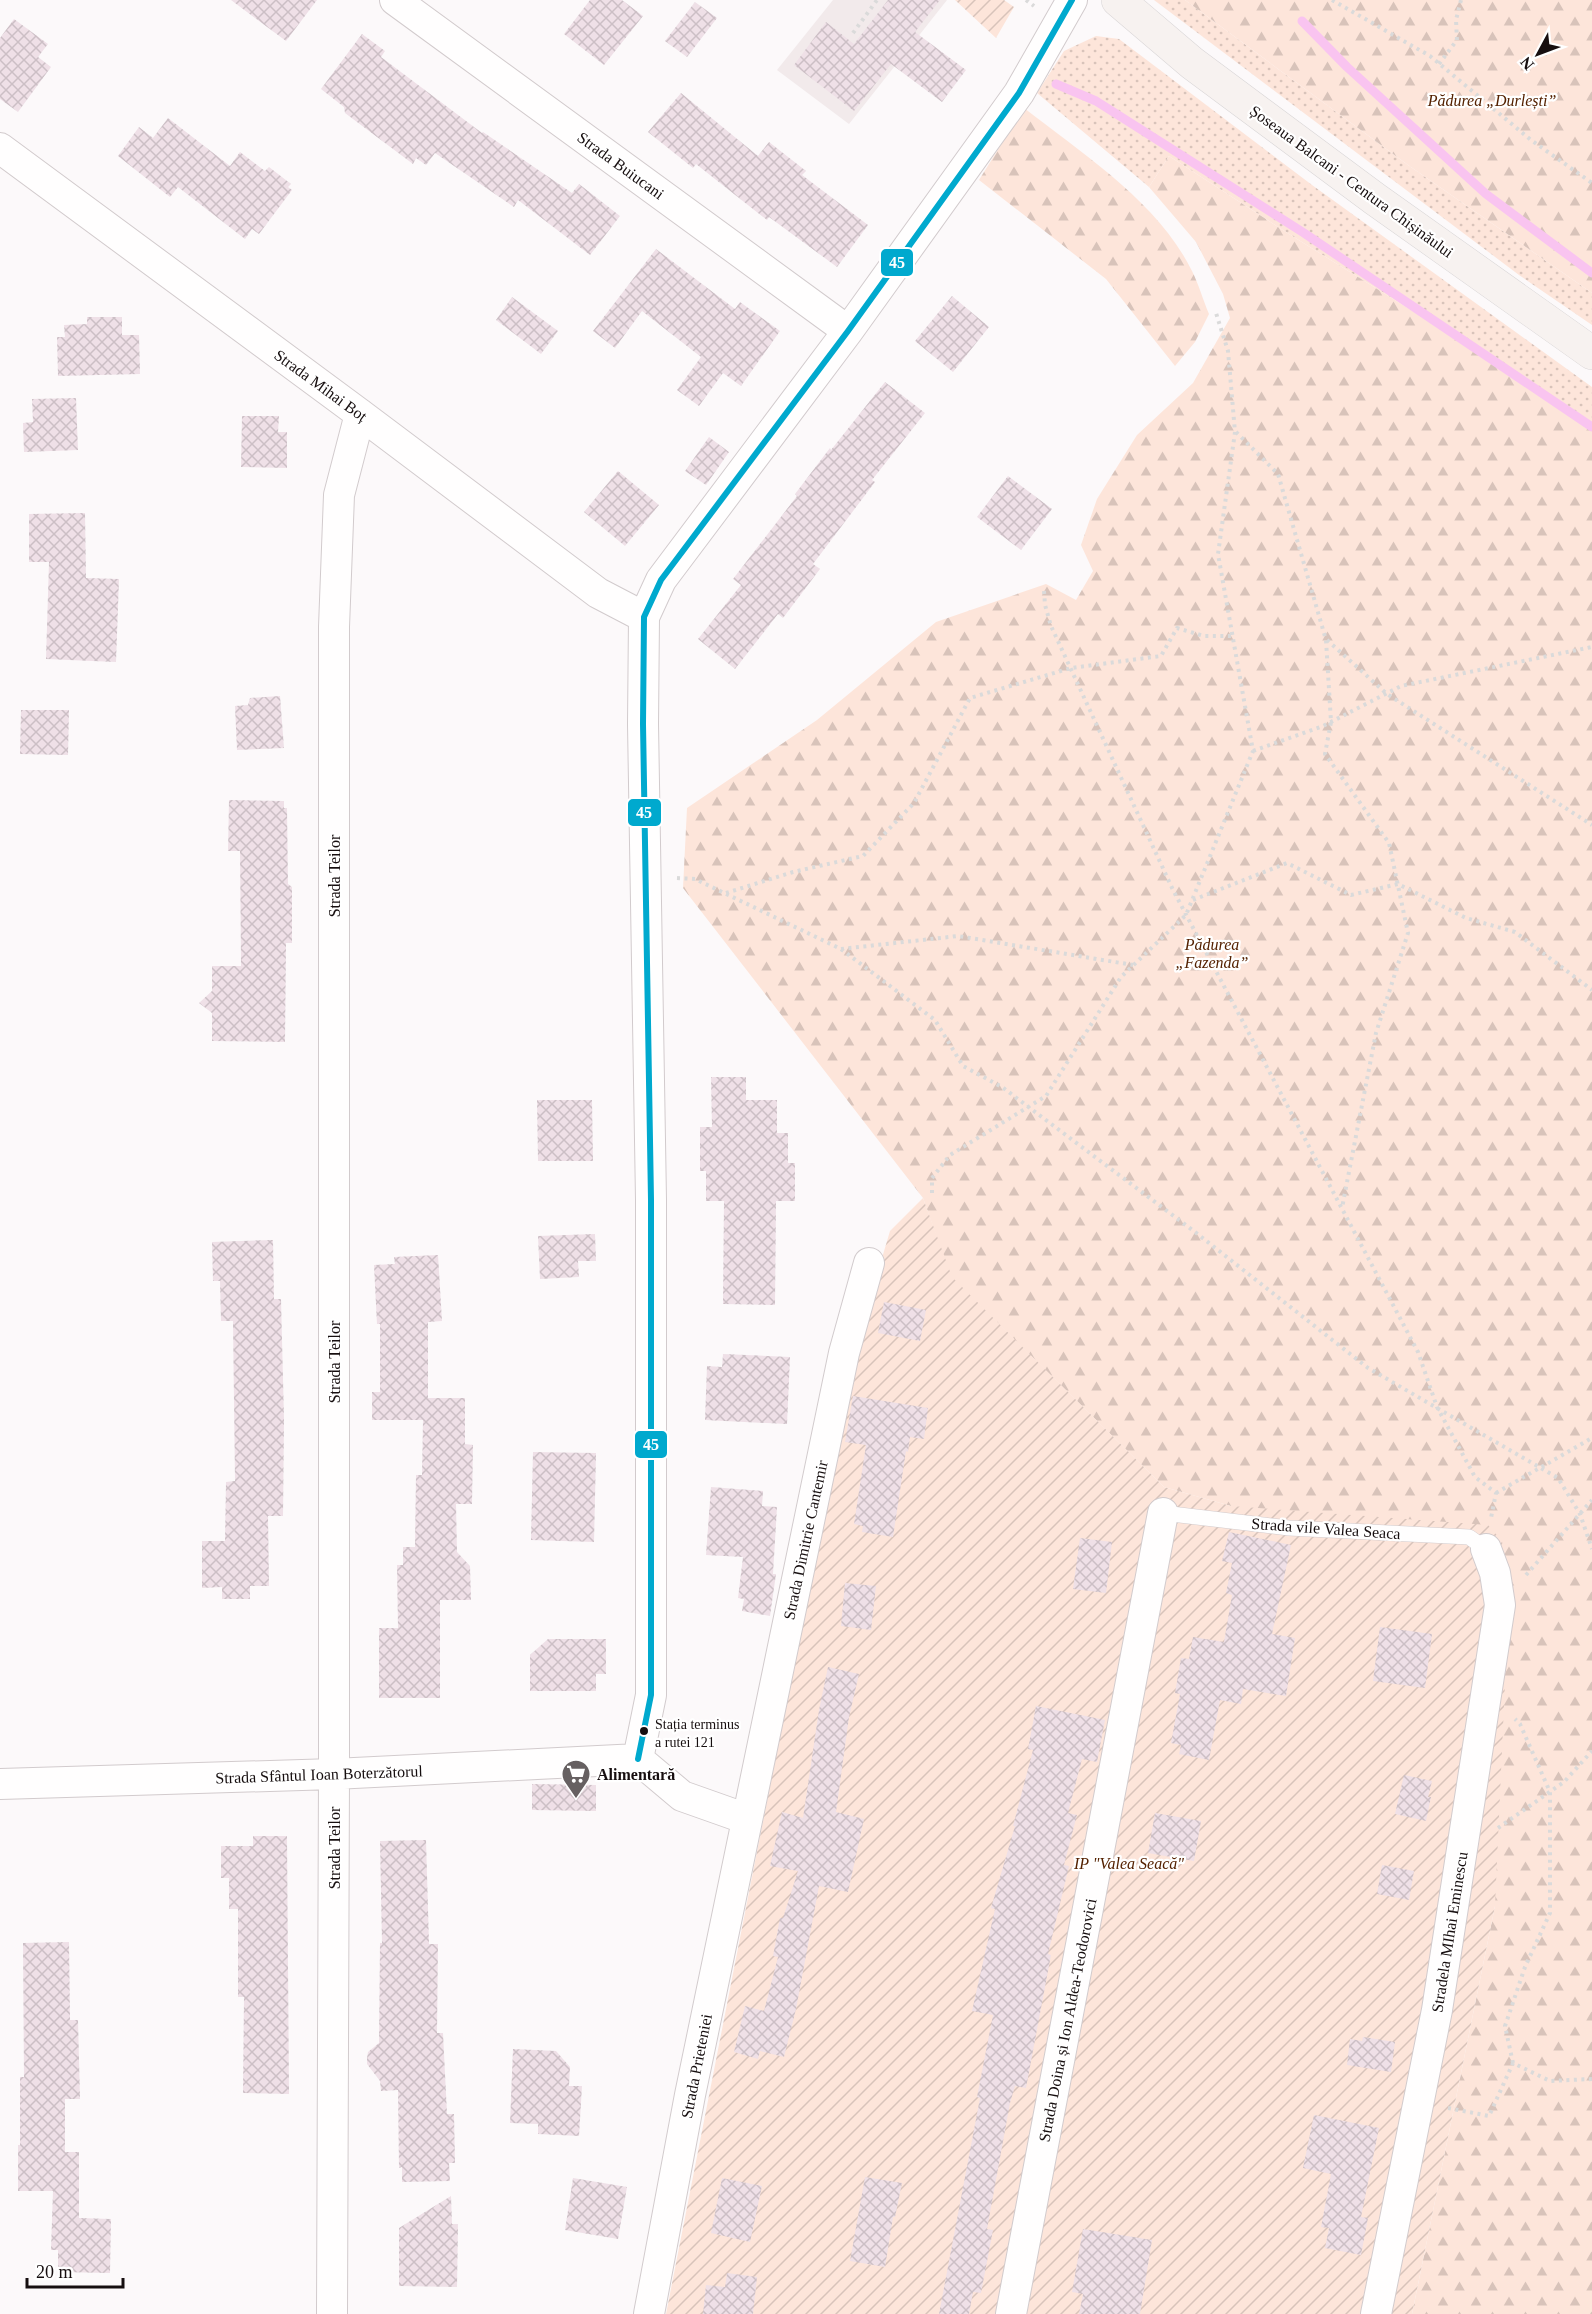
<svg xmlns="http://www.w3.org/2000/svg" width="1592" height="2314" font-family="'Times New Roman',serif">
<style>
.built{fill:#f2eaeb}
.grass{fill:url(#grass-dots)}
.forest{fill:url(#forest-firs)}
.garden{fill:url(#garden-furrows)}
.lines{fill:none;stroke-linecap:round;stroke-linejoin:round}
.stream{stroke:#f9c4f0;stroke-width:9}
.building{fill:url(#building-cross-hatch)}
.service-casing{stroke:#d2cbcd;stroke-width:16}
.minor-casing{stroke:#d2cbcd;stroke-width:32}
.trunk-casing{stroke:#d9d6d7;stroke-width:34}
.path{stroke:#dadada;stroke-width:4;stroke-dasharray:3 4.5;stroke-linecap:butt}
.service{stroke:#fffefe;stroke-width:15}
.minor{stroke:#fffefe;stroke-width:30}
.trunk{stroke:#f7f2f0;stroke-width:33}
.bus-1-casing{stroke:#fff;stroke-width:10}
.bus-1{stroke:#00a9ce;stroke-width:6}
.bus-dot{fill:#160e0f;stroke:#fff;stroke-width:2}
.labels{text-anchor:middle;stroke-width:4.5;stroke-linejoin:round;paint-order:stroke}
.bus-label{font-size:14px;fill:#160e0f;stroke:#fff;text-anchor:start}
.park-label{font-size:16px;font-style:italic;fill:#542100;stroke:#fff}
.street-label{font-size:16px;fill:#160e0f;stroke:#fff}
.poi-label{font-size:16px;font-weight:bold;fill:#160e0f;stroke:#fff;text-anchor:start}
.line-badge{stroke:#fff;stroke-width:2}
.badge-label{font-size:16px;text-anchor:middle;font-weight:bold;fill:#fff}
</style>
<defs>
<pattern id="grass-dots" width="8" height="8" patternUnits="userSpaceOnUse" patternTransform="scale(1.5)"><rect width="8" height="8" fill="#fde5da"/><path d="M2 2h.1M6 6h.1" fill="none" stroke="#d8c3ba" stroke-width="1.8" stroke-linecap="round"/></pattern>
<pattern id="forest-firs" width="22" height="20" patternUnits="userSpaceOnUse" patternTransform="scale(1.5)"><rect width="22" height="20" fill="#fde5da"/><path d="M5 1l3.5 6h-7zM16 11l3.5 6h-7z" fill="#d8c3ba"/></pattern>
<pattern id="garden-furrows" width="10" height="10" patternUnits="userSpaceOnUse" patternTransform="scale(1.5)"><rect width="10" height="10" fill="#fde5da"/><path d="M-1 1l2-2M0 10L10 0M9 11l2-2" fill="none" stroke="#d8c3ba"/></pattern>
<pattern id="building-cross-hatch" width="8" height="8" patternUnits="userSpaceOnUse" patternTransform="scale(1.5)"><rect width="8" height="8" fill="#efe0e7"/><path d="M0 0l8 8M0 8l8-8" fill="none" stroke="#ccbfc5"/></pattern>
</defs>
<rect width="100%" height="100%" fill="#fcf9fa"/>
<path class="built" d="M833,0H947L849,124L777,70Z"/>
<path class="grass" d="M1154,0H1185L1408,165L1592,293V325L1519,275Z
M1096,36L1119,39L1312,185L1592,387V423L1289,234L1169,156L1149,187L1037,93L1064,51Z"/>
<path class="forest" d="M1185,0H1592V293L1408,165Z
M1024,108C1083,154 1158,202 1192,271C1199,285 1203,300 1209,314L1195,342L1175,366L1106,279L979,180Z
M1169,156L1289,234L1592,423V2314H1412L1495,1906L1231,1506L1164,1487L951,1277L923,1198L683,888L687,808L817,720L936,622L1046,584L1076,600L1093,571L1081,545L1097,499L1137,435L1193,383L1230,318L1223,294L1196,242L1149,187Z"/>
<path class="garden" d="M955,0H1004L1014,7L996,38Z
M923,1198L952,1277L1164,1487L1231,1506L1488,1525L1502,1541L1509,1594L1495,1906L1412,2314H666L801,1628L866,1312L890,1231Z"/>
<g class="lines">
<path class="stream" d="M1302,21L1347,67L1486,194L1592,273
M1056,84L1096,101L1304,233L1592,427"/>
</g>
<path class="building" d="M231,0H317L286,41Z
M590,0H622L643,16L604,65L564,34Z
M888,0H940L915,32L966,70L942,102L891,64L854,111L794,65L826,22L854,44Z
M695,2L717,18L687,57L665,41Z
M14,19L48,44L38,57L51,67L18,112L0,99V38Z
M362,34L385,51L381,57L482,133L483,132L572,193L579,184L620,216L590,255L518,200L514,207L435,153L426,165L416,158L413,164L345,113L344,107L321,89Z
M681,93L758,156L769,142L806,171L802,175L868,225L837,267L769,217L767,220L696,164L693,168L648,132Z
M168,118L230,166L240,152L265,171L269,167L291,184L288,187L292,190L259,234L252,229L245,239L178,187L170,197L118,156L139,127L153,138Z
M656,249L735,309L740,302L780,331L741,386L723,373L699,406L677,390L701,357L642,311L615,348L593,331Z
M952,296L989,327L953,372L915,341Z
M512,297L558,331L541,354L496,320Z
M87,317H122V335H139L140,374L58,376L57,337H65L64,325L87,324Z
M885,382L925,413L872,480L875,482L813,564L820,569L783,618L778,614L735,669L698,639L741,585L733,579L797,496L795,494L830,448L831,450Z
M76,398L78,450L24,452L23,423L33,422L32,399Z
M242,416H279L278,432H287V468L241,467Z
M709,437L729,452L706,485L685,471Z
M618,471L659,505L625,546L584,512Z
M1008,476L1052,509L1021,550L977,517Z
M85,513L86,578L119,579L116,662L46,659L49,562H29V514Z
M280,696L284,748L237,750L235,706L248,705L250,698Z
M21,710H69L68,755L20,754Z
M229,800L284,801V808H287L288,884L292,887V943H286L285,1042L212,1041V1013L199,1003L212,991V966H241L240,851H228Z
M711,1077H746V1100H777V1133H788V1163H795V1201H776L775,1305L723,1304L724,1201H706V1171H700V1127H712Z
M537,1100H592L593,1161H538Z
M595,1234L596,1261H578L579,1277L540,1279L538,1236Z
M273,1240L274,1299H281L284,1419L283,1516H268L269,1586H250V1599H222V1587L202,1588V1541H225L226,1482L235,1481L233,1321H221L220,1281H213L212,1242Z
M438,1255L442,1321L428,1322V1398H465V1444L473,1445L472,1504H456L457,1552L470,1566L471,1600H440V1698H379V1628H398L397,1565H403V1547H415L416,1475H422L423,1420H372V1392H380V1324H377L374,1265L395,1264L394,1257Z
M884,1302L926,1310L920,1341L878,1333Z
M723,1354L790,1357L787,1424L705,1420L707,1366L722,1367Z
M853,1396L928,1408L924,1439L910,1437L908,1452L906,1451L893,1537L862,1532L863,1526L854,1524L866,1445L845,1442Z
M533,1452L596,1453L594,1542L531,1540Z
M711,1487L763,1491L762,1506L777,1507L773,1574H776L770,1616L742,1611L744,1599L738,1598L743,1557L706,1555Z
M1229,1532L1291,1545L1272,1634L1295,1638L1286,1696L1243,1689L1241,1704L1220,1700L1209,1760L1179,1754L1181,1745L1171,1743L1180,1694L1175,1693L1181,1658L1189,1659L1193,1637L1224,1642L1232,1595L1226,1593L1232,1563L1222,1561Z
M1080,1538L1112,1542L1106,1593L1073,1589Z
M845,1583L876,1586L871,1630L841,1626Z
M1380,1627L1432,1634L1425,1688L1373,1681Z
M548,1639H606V1674H596V1691H530V1655Z
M828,1667L859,1674L849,1717L836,1812L864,1819L848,1892L819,1886L796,2009L784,2057L760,2051L758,2059L734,2052L745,2006L764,2011L778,1957L773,1956L780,1918H783L798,1871L770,1866L782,1812L803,1818L819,1710Z
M1036,1706L1105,1720L1097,1762L1082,1759L1068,1813L1077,1815L1064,1865L1069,1866L1048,1954L1051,1955L1026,2088L1015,2086L1010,2103L987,2229L993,2230L981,2293L973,2292L969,2314H939L980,2098L977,2097L993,2015L972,2011L995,1909L991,1908L1015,1826H1013L1033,1750L1028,1749Z
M1404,1775L1432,1781L1428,1797H1431L1426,1821L1395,1814Z
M532,1784L596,1785V1811L532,1810Z
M1155,1813L1201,1821L1194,1861L1148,1853Z
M253,1836H287L289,2094L243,2093L244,1997H238V1909H229V1878H221V1846H253Z
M426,1840L429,1944H438L437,2033H443L447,2114H454L455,2163H449L450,2181L402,2182V2167L399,2168L398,2090L381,2091L380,2081L367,2064V2058L368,2052L379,2043L380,1943H382L380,1841Z
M1382,1865L1414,1871L1409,1900L1377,1894Z
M69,1942L70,2020H78L80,2099H65V2152H79V2218L111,2219L110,2273L58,2272V2250H51L53,2191H18V2145H20V2077H24L23,1943Z
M1363,2037L1395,2042L1391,2072L1347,2065L1350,2039L1362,2041Z
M513,2049L556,2051L570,2067L569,2086H582L579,2136L538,2134V2124L510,2123Z
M1314,2115L1379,2128L1361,2217L1368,2218L1361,2255L1325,2248L1329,2228L1321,2227L1331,2174L1303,2168Z
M865,2177L902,2183L895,2217H893L885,2267L850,2261Z
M573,2178L627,2187L618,2239L565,2230Z
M722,2178L762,2186L750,2242L711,2233Z
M451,2196L452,2224H458L457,2287L399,2286V2228Z
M1083,2229L1152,2240L1140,2314H1079L1083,2294L1072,2292Z
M727,2273L757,2277L753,2314H703L706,2285L725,2287Z"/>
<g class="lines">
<g class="service-casing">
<path id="service" d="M1163,1513L1289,1528L1469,1537L1486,1549"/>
</g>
<g class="minor-casing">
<path id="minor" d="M395,0L848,331
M0,148L360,414L598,593L644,617
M638,1759L651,1695V1200L643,724L644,617L661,580L848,331L1019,93L1072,0
M638,1759L682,1796L747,1819
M0,1784L334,1774L638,1759
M332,2314L334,1774V627L339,495L360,414
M649,2314L690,2095L844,1353L869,1263
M1011,2314L1163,1513
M1376,2314L1437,2010L1500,1605L1495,1573L1486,1549"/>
</g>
<g class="trunk-casing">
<path id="trunk" d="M1118,0L1192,63L1375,199L1592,353"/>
</g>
<path class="path" d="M1026,0L1034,6
M1332,0L1430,56L1531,140L1592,183
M853,33L877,0
M1439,64L1457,40L1456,20L1461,0
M1236,432L1278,474L1326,640L1331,722L1325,754L1389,843L1408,933L1376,1033L1342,1208
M1044,591L1045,605L1051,626L1173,890L1418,1352L1437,1407L1475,1477L1496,1493L1491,1518
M1327,640L1387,694L1592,825
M1253,751L1323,726L1401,686L1592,647
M677,878L695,879L841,949L935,1020L963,1066L1002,1087L1195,1232L1368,1368L1558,1478L1580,1514L1592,1549
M726,893L793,872L863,856L914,803L970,698L1071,668L1161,656L1177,628L1204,636H1232
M1193,900L1287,863L1351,895L1398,884L1466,918L1515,932L1592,990
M841,949L958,936L1133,965
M932,1193V1178L950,1155L1046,1096L1121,977L1186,915L1253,751L1218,554L1235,432L1228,351L1216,313
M1496,1493L1592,1438
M1526,1575L1592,1500
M1498,1828L1564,1782L1592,1751
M1513,2063L1505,2026L1525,1967L1550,1913V1792L1520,1724L1515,1719
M1448,2108L1489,2116L1513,2063L1550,2081L1592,2079"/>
<use href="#service" class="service"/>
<use href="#minor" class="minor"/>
<use href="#trunk" class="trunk"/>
<g class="bus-1-casing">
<path id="bus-1" d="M638,1759L651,1695V1200L643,724L644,617L661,580L848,331L1019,93L1072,0"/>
</g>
<use href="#bus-1" class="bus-1"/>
</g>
<defs>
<g id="supermarket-pin" transform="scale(1.5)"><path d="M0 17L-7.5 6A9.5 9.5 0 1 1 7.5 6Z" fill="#666061" stroke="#fff"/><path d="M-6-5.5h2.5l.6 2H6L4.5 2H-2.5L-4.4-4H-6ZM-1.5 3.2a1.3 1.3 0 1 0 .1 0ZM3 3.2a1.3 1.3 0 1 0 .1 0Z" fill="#fff"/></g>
</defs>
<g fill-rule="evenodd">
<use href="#supermarket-pin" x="576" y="1774"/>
</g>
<circle class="bus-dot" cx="644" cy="1731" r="5"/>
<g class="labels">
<g class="bus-label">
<text x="655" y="1729">Stația terminus<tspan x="655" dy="18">a rutei 121</tspan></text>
</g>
<g class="park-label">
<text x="1492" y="106">Pădurea „Durlești”</text>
<text x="1212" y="950">Pădurea<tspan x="1212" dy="18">„Fazenda”</tspan></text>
<text x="1129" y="1869">IP "Valea Seacă"</text>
</g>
<g class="street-label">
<text transform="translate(621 165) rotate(36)" y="6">Strada Buiucani</text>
<text transform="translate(1352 181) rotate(36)" y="6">Șoseaua Balcani - Centura Chișinăului</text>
<text transform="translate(321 385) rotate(36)" y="6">Strada Mihai Boț</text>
<text transform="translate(334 876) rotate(-90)" y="6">Strada Teilor</text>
<text transform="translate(334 1362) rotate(-90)" y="6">Strada Teilor</text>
<text transform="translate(1326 1528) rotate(4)" y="6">Strada vile Valea Seaca</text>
<text transform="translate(805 1540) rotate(-78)" y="6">Strada Dimitrie Cantemir</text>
<text transform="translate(319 1774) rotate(-2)" y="6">Strada Sfântul Ioan Boterzătorul</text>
<text transform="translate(334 1848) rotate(-90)" y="6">Strada Teilor</text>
<text transform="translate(1449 1932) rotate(-81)" y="6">Stradela MIhai Eminescu</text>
<text transform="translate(1067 2020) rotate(-79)" y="6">Strada Doina și Ion Aldea-Teodorovici</text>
<text transform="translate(696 2066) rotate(-79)" y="6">Strada Prieteniei</text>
</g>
<g class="poi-label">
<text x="597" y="1780">Alimentară</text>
</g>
</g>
<g class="line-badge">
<rect x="880" y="248" width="34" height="29" rx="6" fill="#00a9ce"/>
<rect x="627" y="798" width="35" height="29" rx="6" fill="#00a9ce"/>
<rect x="634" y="1430" width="34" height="29" rx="6" fill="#00a9ce"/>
</g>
<g class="badge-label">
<text x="897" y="268">45</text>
<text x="644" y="818">45</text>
<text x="651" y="1450">45</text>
</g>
<g transform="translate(1538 54) rotate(229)" stroke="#ffffff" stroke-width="4.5" paint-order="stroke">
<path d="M0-4.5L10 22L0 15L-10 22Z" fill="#160e0f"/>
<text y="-9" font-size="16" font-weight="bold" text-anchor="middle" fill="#160e0f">N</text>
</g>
<path d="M27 2278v9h96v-9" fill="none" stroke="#160e0f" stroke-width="3"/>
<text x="36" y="2278" font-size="18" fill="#160e0f" stroke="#ffffff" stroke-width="4.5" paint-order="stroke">20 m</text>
</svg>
